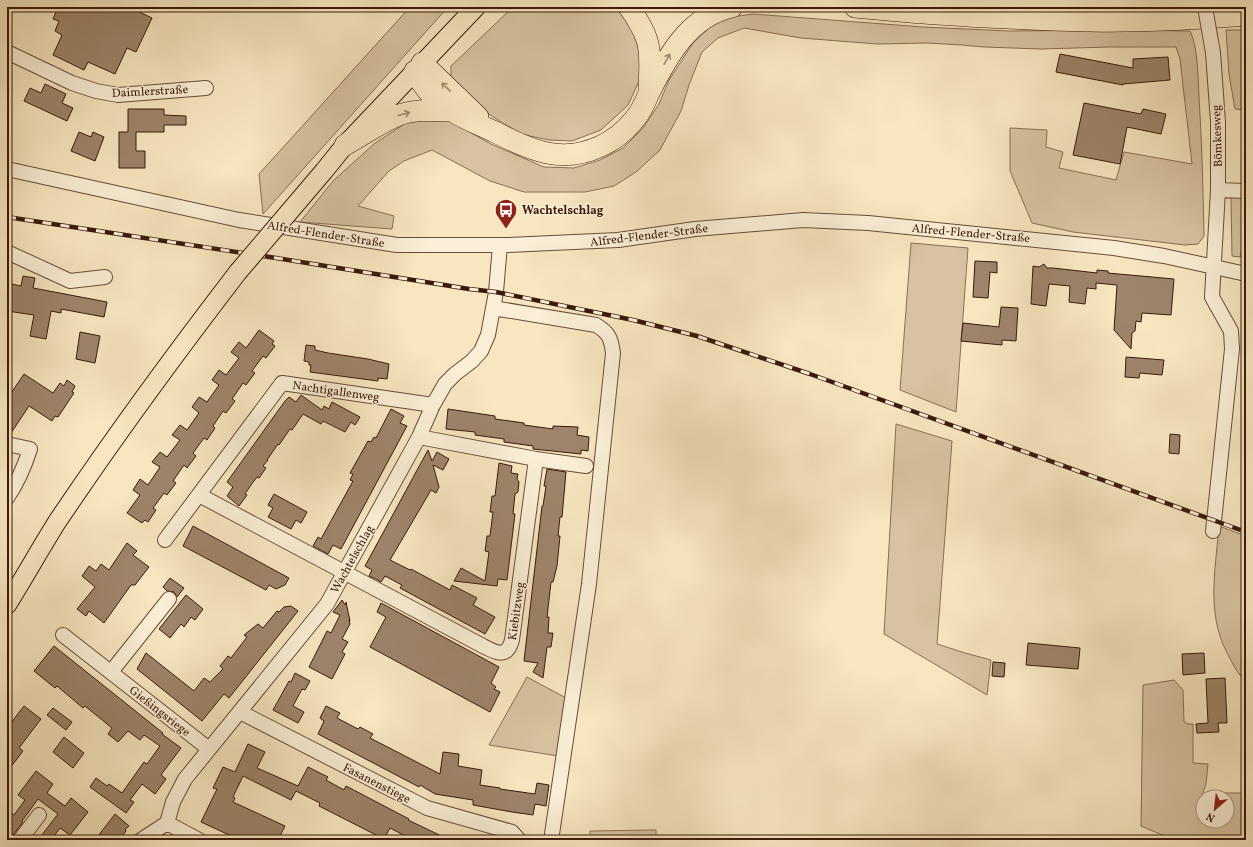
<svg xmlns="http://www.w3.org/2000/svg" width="1253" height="847" font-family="Vollkorn,serif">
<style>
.green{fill:#d7c3a1;stroke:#896e56}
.building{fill:#9d846a;stroke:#3b190c}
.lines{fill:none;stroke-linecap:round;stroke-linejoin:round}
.minor-casing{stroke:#6a4c39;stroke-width:16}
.major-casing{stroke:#3b190c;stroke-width:20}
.highway-casing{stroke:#3b190c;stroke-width:22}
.minor{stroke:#faefd6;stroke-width:14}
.major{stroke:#f7e6c0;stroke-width:18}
.highway{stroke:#f7e6c0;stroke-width:21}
.rail-casing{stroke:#3b190c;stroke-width:4.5}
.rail{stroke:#faefd6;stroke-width:3;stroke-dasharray:9;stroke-linecap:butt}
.minor-bridge-casing{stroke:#6a4c39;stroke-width:16;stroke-linecap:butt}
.major-bridge-casing{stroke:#3b190c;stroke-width:20;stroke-linecap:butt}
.minor-bridge{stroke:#faefd6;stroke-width:14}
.major-bridge{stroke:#f7e6c0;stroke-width:18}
.oneway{stroke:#a28a6f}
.labels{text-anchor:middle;stroke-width:3;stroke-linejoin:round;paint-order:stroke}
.street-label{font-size:12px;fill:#3b190c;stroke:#faefd6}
.poi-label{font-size:12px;font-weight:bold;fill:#3b190c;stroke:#faefd6;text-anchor:start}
</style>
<rect width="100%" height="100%" fill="#f7e6c0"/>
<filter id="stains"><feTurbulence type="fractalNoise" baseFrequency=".005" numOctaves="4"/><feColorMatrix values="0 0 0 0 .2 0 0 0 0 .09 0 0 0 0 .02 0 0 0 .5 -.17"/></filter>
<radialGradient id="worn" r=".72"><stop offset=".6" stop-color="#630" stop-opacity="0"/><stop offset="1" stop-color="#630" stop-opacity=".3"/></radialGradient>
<path class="green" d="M410,7H448L263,214L259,174Z
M513,7H614L627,19L636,39L640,53V79L628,105L601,130L572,141L549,140L521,134L490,115L451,79V66Z
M753,14L923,27L1010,31L1118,30L1190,31C1198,46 1198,79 1199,97C1202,143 1203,189 1204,236L1198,244L1185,245L1073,232L1032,223L1010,171V128L1047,130L1046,147L1063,152L1059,168L1116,180L1124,152L1192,164L1180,59L1176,47H1109L1041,49L984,47L962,45L927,43L877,44L801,38L744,28L718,38L702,52L689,85L681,111L660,150L636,172L614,186L585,192H524L490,181L432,150L404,161L389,171L358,206L394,216L392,229L300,222L333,181L375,143L408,122L428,117L450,121L491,144L544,167L574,168L600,160L623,148L643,128L659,104L669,80L693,43L710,27L724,18Z
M1226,30H1246L1245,110L1235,109L1229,74Z
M1246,196V237L1244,238L1240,257L1232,256L1231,197Z
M911,243L968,248L956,412L900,390Z
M896,424L952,441L937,644L965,653L991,660L987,695L884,634Z
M1219,526L1246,536V682C1240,676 1236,670 1232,662C1205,618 1215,575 1219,526Z
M527,677L568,699L558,756L489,745Z
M1174,680L1183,690L1184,722L1188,724H1193V763L1208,764L1206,784L1199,804L1203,805V821H1227V797H1216L1218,793H1246V840H1174L1141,826L1143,685Z
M656,830V840H590V831Z"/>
<path class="building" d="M58,7H129L152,18L136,52L127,48L115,74L88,62L84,70L53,55L62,35L55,31L59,21L53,19Z
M1060,54L1133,68V59L1168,57L1170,80L1123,84V85L1056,72Z
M45,84L66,94L62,103L73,108L67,121L24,101L30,88L41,93Z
M1084,103L1141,114L1143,109L1166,114L1161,134L1127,127L1120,164L1073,155Z
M128,109H164V115L186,116V125H164V132H136V151H145V168H119V132H128Z
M79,132L91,137L93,132L104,137L95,161L71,151Z
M975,261L997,262V273L990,272L988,298L973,297Z
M1044,264L1047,268H1053L1097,273V270L1108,271V273L1174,279L1171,315L1142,313L1141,322L1136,321L1135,331L1132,333L1131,349L1114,330L1117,285L1096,283V289L1087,288L1085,304L1069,302L1070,286L1049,284L1046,306L1031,304L1033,266L1039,267Z
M23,276L35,278L33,288L107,302L104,317L61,309V313L51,311L46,339L30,336L34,315L7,311V283L21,286Z
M1001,307L1018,308L1016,341L1002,340V345L961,341L963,323L999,327Z
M259,330L274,341L272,344L275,346L266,358L263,356L252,371L255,373L246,385L243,383L232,399L235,401L226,413L223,411L213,426L215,428L207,440L204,438L193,453L196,456L187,468L184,465L173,481L176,483L167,495L164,493L153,508L156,510L148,522L145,520L142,523L127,513L140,495L133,490L140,479L148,485L160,467L152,462L160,452L167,457L180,440L172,435L180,425L187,430L199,413L192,407L199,397L207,402L219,385L212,380L219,370L226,375L239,358L231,352L239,342L246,348Z
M80,332L100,336L95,363L76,359Z
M306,345L315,346V350L328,353L368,359L389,364L387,379L378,378V381L310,372L311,365H309V362L304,361Z
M1126,357L1164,360L1162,375L1140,373L1139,378L1125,377Z
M24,374L53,393L60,383L64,386L67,380L75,386L72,392L74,393L58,417L55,416L52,421L29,406L9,436H7V399Z
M301,395L322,410L324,406L329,409L332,402L360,417L355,425L351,422L345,432L323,421L321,424L303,414L292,430L290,429L279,445L278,444L267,460H268L263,466L266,468L259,478L257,477L251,485L245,494L247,495L239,506L227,496L233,487L227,482L285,401L289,397L296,402Z
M391,409L404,416L400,423L407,426L341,549L333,545L328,554L313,546L318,537L321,539L353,481L350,480L353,474L350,473L368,441L371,442L374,437L376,438Z
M448,409L495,416V419L524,423V425L553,429V426L578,427L577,435L589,437L588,451L581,450V454L533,449V446L504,442V439L475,435V432L446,429Z
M1170,434L1180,435L1179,454L1169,453Z
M428,450L432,461L437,452L449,459L443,470L433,465L439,487L436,493L431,490L390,560L410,570L411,569L450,590L452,585L477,598L473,605L495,617L485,634L400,588L402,585L385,576L381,582L376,579L369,576L372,570L365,566Z
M499,463L512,466L511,473L518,474L517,479L519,482L518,492L515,494L513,514H515L507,580L498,579L497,586L454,581L461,568L485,581L489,552L485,551L486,544L487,536H490L493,512H490L492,496H495Z
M547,469L566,472L562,517H560L558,536H560L557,566L553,582H551L547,617H549L548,633H553L551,647H547L543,678L533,672L538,663L524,661L542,506H543L546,486H544Z
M274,494L307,512L301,523L296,520L291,529L268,517L273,508L268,505Z
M193,526L289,578L285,585L276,589L269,585L266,590L183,546Z
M127,543L137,551L133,555L149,567L135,585H131L104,623L89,611L86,616L77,609L95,587L82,576L89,566L96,571L101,564L109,570Z
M170,578L184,588L177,597L174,592L167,591L163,587Z
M186,595L203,609L195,620L191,617L184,627L181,624L170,638L159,629Z
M342,600L345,605L346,602L350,621L349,620L350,624L342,639L348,642L342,652L345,654L332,679L309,667L327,631L331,633L340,615L333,612Z
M381,603L499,667L491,683L496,687L494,689L500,692L490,712L370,647L386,617L377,612Z
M291,606L298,611L229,698L224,694L202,721L137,669L146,653L194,691L204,678L210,682L223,669L220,666L228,656L231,658L247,637L244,635L258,624L263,628L277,611L279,612L284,607Z
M1028,643L1080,648L1078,669L1026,665Z
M54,646L163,733L162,734L181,748L161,775L166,779L155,794L142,784L130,800L134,802L126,813L90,787L96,778L107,786L109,784L122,793L144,762L147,764L160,746L144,735L140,740L128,731L118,742L108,734L112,728L85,706L83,708L57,686L55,688L34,671Z
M1204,653L1205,673L1183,675L1182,654Z
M993,662L1005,663L1004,677L992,676Z
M295,673L310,681L305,690L302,689L293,706L304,712L298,723L273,710L289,681L291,682Z
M1225,678L1227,723H1218L1219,732L1197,733L1196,724L1208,723L1206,679Z
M24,706L41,719L19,748L23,751L7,772V728Z
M326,706L340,713L337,718L358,729L360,727L373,734L370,738L440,774L443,752L459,754L458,766L482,770L480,785L500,788V789L535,794L537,783L549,785L546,806L535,804L533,815L512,812L473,805V800L435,794L420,785L419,787L318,734L324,721L320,718Z
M53,708L72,722L66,730L47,715Z
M64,737L84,753L73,768L53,752Z
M248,744L265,752L257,768L298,786L308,767L328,777L326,780L344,790L346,786L409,819L408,820L450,840H413L390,828L384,839L319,806L320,803L296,791L291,800L243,776L233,797L235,798L233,802L285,826L278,840H240L201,822L217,789L213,788L223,767L235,772Z
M36,771L53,784L47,793L65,806L71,798L88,812L70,835L60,828L51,840H38L58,814L38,799L22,821L23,822L13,835L12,840H7V810L14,815L25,800L18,795Z
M115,814L129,826L125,830L126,831L119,840H95Z"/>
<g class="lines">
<g class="minor-casing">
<path id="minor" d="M7,52L72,83L96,91L118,95L206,88
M1213,53L1218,122V190L1212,297L1231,331L1232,349L1213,531
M7,169L239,220L397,245H508L618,240L695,229L803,220L868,223L1114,248L1164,256L1246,274
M1218,190L1246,191
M7,252L70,281L105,277
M493,308L596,325C609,333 611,338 613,353L589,584L552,834V840
M419,437L536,459L586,466
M7,444L30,449C24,468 18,482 7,498
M199,495L483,646C496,653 507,659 512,640L536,459
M165,540L282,383L433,405
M63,635L209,749
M111,672L169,599
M240,712L427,808L512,832L519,840
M167,823L199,840
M20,840L39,815
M141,840L167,823L173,802L185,779L327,604L419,437L433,405L445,384L455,374L472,361L481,351L488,335L496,292L500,245"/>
</g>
<g class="major-casing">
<path id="major" d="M324,171L345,145L476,7
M7,605C24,578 40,549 57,522C114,437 175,354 238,272"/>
</g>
<g class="highway-casing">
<path id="highway" d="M629,7C636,17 643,28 647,40C652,56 649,75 649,91
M855,7C933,15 1012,19 1091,21C1143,22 1195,19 1246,15
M422,63L478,117
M415,71C433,108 461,116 495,132C531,150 561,165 601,146C614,140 625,131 634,120C641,112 645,103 649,93C667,57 689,16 732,7
M345,145C361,136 377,125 394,117C411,109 431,110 449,111"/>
</g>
<use href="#minor" class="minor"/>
<use href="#major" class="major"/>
<use href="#highway" class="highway"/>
<g class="rail-casing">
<path id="rail" d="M7,217L276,258L469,289L496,292L633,320L697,336L810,374L1246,532"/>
</g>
<use href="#rail" class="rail"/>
<g class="minor-bridge-casing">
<path id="minor-bridge" d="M1205,7L1213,53"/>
</g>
<g class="major-bridge-casing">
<path id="major-bridge" d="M238,272L324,171"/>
</g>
<use href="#minor-bridge" class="minor-bridge"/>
<use href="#major-bridge" class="major-bridge"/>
</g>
<defs><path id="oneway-shaft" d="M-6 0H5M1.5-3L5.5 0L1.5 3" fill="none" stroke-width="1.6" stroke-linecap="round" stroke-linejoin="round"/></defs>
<g class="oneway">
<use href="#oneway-shaft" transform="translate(667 59) rotate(-61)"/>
<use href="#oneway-shaft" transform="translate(446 87) rotate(-136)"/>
<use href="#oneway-shaft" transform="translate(404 114) rotate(-15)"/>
</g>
<defs>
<g id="bus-pin" transform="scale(1.15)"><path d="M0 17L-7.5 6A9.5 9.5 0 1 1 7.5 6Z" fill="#8f2418" stroke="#faefd6"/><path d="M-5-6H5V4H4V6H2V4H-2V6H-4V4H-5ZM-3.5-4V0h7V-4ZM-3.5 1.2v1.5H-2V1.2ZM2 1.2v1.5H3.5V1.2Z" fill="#fff"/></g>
</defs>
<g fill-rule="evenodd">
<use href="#bus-pin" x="506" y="210"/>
</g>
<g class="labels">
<g class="street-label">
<text transform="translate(150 91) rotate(-3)" y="4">Daimlerstraße</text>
<text transform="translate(1217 136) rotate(-92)" y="4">Bömkesweg</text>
<text transform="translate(971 233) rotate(5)" y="4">Alfred-Flender-Straße</text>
<text transform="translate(326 234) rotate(9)" y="4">Alfred-Flender-Straße</text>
<text transform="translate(649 235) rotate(-7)" y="4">Alfred-Flender-Straße</text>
<text transform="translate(336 391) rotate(8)" y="4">Nachtigallenweg</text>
<text transform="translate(352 559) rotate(-61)" y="4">Wachtelschlag</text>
<text transform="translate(516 611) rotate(-82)" y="4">Kiebitzweg</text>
<text transform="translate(160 711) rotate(38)" y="4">Gießingsriege</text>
<text transform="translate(377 783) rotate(27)" y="4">Fasanenstiege</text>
</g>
<g class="poi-label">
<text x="522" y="214">Wachtelschlag</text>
</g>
</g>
<rect width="1253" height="847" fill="none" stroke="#f7e6c0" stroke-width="24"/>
<rect x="8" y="8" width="1237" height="831" fill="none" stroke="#3b190c" stroke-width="2"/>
<rect x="12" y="12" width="1229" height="823" fill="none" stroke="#3b190c"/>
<g transform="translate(1215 809) rotate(208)"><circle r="19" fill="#faefd6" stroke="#ae9985"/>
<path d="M0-3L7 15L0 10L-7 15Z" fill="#8f2418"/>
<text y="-6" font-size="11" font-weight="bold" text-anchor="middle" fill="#3b190c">N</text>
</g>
<rect width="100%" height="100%" filter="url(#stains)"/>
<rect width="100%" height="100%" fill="url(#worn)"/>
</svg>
